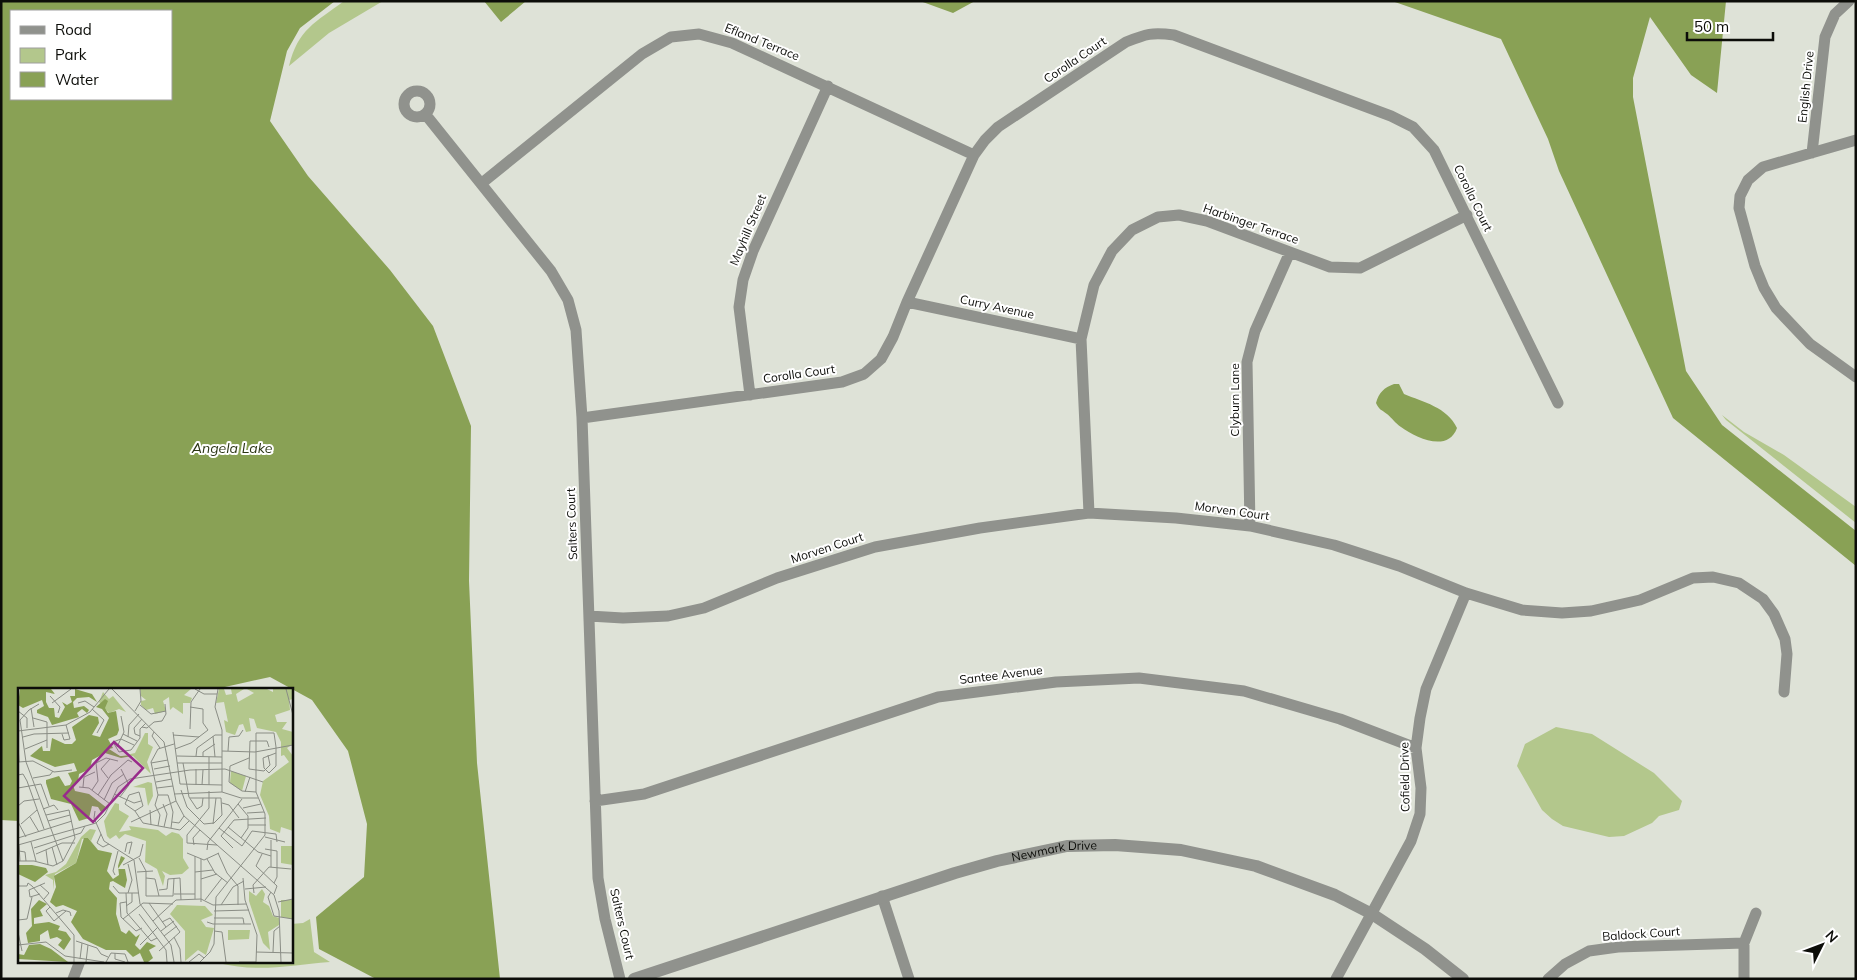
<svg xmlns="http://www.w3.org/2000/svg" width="1857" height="980" font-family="Mulish,sans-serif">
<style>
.green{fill:#b3c78c}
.water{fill:#89a155;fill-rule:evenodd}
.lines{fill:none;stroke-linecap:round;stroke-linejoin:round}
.minor{stroke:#90928d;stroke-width:11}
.tertiary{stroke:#90928d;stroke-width:12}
.labels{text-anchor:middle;stroke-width:4;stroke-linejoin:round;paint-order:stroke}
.street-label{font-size:12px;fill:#0c0d09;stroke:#fff}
.water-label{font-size:14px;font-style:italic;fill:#2c3615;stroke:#fff}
.inset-road{fill:none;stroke:#8a8d85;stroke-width:1}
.view{fill:#982a8b;fill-opacity:0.15;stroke:#982a8b;stroke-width:2.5}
.inset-edge{fill:none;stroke:#0c0d09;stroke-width:2.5}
</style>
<rect width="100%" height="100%" fill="#dee2d7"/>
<path class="green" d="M344,1H383L329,33L289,66C298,29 315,23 344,1Z
M1722,415L1744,432L1784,455L1856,507V523L1726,420Z
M1556,727L1592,734L1654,773L1682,801L1679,810L1659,816L1652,823L1624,836L1609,837L1563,826L1552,819L1542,810L1517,766L1525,744Z
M310,919L314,952L330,962C289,965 260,973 218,963L217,961H291V924L303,923Z"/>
<path class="water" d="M1,1H335L300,28L287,51L270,121L308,176L390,270L433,326L471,426L469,581L477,763L500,979H376L319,949L316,917L364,877L367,824L348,751L312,700L270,677L216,689H19V821L1,820ZM11,11H171V99H11Z
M484,1H526L501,22Z
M920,1H975L953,13Z
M1392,1H1726L1717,93L1691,75L1650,17L1633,78V97L1686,371L1722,425L1856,531V566L1673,418L1559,171L1548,139L1501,39Z
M1394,384H1399L1404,394C1423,402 1447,407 1457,428C1448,453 1416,438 1401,427C1395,423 1392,418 1387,414C1382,410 1379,410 1376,403C1379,392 1384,388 1394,384Z"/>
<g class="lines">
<path class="minor" d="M404 104a13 13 0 1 1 26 0a13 13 0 1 1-26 0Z
M426,115L551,271L568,300L576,330L582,418L598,878L605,919L620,979
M1856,140L1763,167L1748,180L1740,196L1739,208L1755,266L1764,288L1776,308L1810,344L1856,377
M1812,153L1825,37L1835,14L1849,1
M482,183L642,54L671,37L699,34L732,43L974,155
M907,302L1081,339
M750,395L739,307L743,280L753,251L828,86
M582,418L842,382L864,374L881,359L893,337L907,302L974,155L985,140L998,127L1126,42C1146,34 1152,32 1174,35L1391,116L1413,127L1434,150L1558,403
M1089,513L1081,339L1094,285L1112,251L1132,230L1158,217L1179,215L1207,221L1330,267L1360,268L1467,215
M1250,526L1247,362L1255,331L1290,252
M589,616L623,618L668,616L704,608L777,578L875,547L980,528L1089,513L1176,518L1250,526L1334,545L1399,566L1466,593L1522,610L1562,613L1591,611L1640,600L1693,578L1713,577L1739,583L1763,599L1774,614L1785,639L1787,654L1784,692
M595,801L644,794L938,697L1056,682L1139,678L1244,691L1340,719L1416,748
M882,896L909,979
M73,979L80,961
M1336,979L1411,841L1420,814L1421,788L1416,748L1420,718L1426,689L1466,593
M1548,979L1565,964L1589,951L1618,947L1744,943
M1744,979V943L1756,913"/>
<path class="tertiary" id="s1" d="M634,979L955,873L997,861L1067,846L1115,845L1181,850L1256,866L1335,895L1372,914L1425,949L1463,979"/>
</g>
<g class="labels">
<g class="street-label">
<text transform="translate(762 42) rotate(22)" y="4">Efland Terrace</text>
<text transform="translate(1075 60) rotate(-34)" y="4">Corolla Court</text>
<text transform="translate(1806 87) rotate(-84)" y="4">English Drive</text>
<text transform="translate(1473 198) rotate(64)" y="4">Corolla Court</text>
<text transform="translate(1251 224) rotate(19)" y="4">Harbinger Terrace</text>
<text transform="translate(748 230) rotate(-67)" y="4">Mayhill Street</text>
<text transform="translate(997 307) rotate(12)" y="4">Curry Avenue</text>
<text transform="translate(799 374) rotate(-8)" y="4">Corolla Court</text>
<text transform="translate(1235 400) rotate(-90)" y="4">Clyburn Lane</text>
<text transform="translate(1232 511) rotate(8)" y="4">Morven Court</text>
<text transform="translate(572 524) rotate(-92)" y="4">Salters Court</text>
<text transform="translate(827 548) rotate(-18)" y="4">Morven Court</text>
<text transform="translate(1001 675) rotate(-7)" y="4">Santee Avenue</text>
<text transform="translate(1405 777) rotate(-91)" y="4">Cofield Drive</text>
<text dy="4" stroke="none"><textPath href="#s1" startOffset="440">Newmark Drive</textPath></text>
<text transform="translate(622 924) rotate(77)" y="4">Salters Court</text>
<text transform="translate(1641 934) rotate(-4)" y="4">Baldock Court</text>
</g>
<g class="water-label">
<text x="232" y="453">Angela Lake</text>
</g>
</g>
<g transform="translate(18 688)">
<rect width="275" height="275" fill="#dee2d7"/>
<path d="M122,1H173L166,7L174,10L172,15H165V26L155,19L152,22L151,9L145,13L148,23L137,26L135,20L128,22L123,17V13L128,12L123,8ZM201,1H206L208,7L214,6L213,1H226L218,6L220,14L236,5L229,1H249L255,4V1H275V11L271,12L272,22L257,27L259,34H269L264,41L275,44V56L269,60L275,68V143L263,139L262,145L252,141L251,128L242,107L245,93L271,74L266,67L263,68V54L258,44L239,40L236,31L231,30L233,43L228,44L225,36L221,37L217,47L208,44L206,32L210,34L206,14L198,15ZM85,4L91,11L95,8L108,24L101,21L91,25L81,14ZM127,45H130V56L135,59L129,74L133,86L115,68H104L117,65ZM213,83L228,88L224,103L212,95ZM130,94L134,95L135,108L130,118L127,100L115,99ZM97,115L101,116V122L111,128L101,144L113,142L111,138L140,142L148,148L154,144L161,146L165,151V170L171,180L164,186L152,187L144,183L147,188L145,198L139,181L127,174L128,153L107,146L101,151L98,147L92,151L89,148L86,133ZM72,141L78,142L73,153L81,162L70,150L64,151L58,175L37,186L35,202V192L27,187L38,184L48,176L63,149ZM263,158H275V177L263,175ZM244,201L247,206L245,214L251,218L255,228L261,230V237L250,244L252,262L245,255L231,213V203L238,208ZM263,212H275V231L263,229ZM159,217L187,218L195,227L183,232L188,239L196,240L188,267L180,262L167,273V243L152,226ZM210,242H232L231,251L210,252Z" fill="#b3c78c"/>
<path d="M2,1H33L37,6L28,4V14L31,20H36L37,29L41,30L47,19L44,14L49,17L54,14L52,8H57V1L74,6L79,14L71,9L59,10L55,14L56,20L66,18L71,22L69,25L64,21L59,25L61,29L34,37L30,29L19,25V22L26,18L24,12L5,20L0,17ZM87,11L90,13L87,20L90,25L98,23L101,42L99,47L90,51L95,60L91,61L102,68H114L103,70L87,65L74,72L72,81L61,86L60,94L55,97L57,103L71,106L89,120L83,124L80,119L74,118L71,130L61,133L53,116L33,111L28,95V92L41,88L47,98L52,97L54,93L50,85L59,83L56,75L37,79L12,68L24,58L25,63H32L34,50L47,56H54L58,52L54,39L71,27L80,29L81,35L74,47L82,49L91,30L84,21L78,19ZM66,150H70L80,162L94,165L89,183L95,191L101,187L100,178L103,168L107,170L100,181H107L109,192L107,200L95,193L92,194L91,201L99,210L98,226L103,243L108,246L111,242L118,249L122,246L117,257L122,262L129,254L138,258L131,262L135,270L130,274H126L122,265L115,269L108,262H88L65,251L53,234L59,223L45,217L38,219L32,214L38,199L36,188L58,175ZM0,177H14L28,180L30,184L17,194L0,186ZM21,212L29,216L22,222L25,228L16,230V236L31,234L42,238L40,242L48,244L53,251L46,262L40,257L44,252L39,249L32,251L30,242L22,247V253L10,255L8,245L14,238L13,221ZM22,256L33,261L50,274L0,271V266L6,267L11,257Z" fill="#89a155"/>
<path class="inset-road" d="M94,1L146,54L158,113L166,128L256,207L261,223L263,274M177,1L186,6H199M200,1L197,19L204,42V104M268,1L275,27M32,8L42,19L40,25M34,15L53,1M60,15L67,13L76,19M21,16L11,22L2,32L8,74L45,173M122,17L133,26L148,23M13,20L16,39M74,21L86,32L79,45M0,23L9,30V40M117,23L123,13L122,1M15,30L29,34V60M124,39L129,40L136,34L144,33L148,26L147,16M172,41L173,14L182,1M0,43L48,37L72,24L91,1M136,44L134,48L142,60M155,44L162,96L204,97M44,46L46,52L52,51L48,37M105,46L119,53M155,47L181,49M122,48L117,46L116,40L124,31M195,48L197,69M5,49L16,46L51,45M110,49L111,37L121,26M0,56L1,74M116,57L103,51L95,54L101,64L113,62L122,50V41L128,35M99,59L106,44L103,28M7,61L29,52M157,61L173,55L190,42L185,35V21L172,19M204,63L237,64L275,57M210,63L211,49L221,48L225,42M250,67L252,77L246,83L231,81L232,53H249L251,59M159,68L204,69M178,68L179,60L197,47H204M185,69V64L197,56M191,69V97M231,70L212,78L211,94L224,103L238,104M0,74L15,73L36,84L54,82M133,75L150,72M159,75H204M165,75L171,109L179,121L184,118L185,110M136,81L152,78M178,81V97M0,87L5,86L9,93L26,141M15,90L32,87L35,83M90,90L83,81L92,71M138,94L154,91M184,97L185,82M61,99L71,100L92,116M65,99L66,89L77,84M0,100L23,96L31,118M139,100L155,98M74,102L80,93L78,75L88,70L100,73M163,102L169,119L186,136L196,135L204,127L203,110H172M191,103V120L169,147V155L199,157M227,104L232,89M96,106L116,115L123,113M156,106L204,104L223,110H240M80,107L93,87L110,72L114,74M140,107H150L155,124L153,140M102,109L111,97L103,81M86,112L94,95L106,86M204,115L211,117L221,130M145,116L149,126L146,139M220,116L230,128V140L223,150M0,118L6,113L21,111M225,120L243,116M25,121L36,117L40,122M132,122L133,137M77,123L76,130L86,153L116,172L122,216L153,257L156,274M117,123L125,118L121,104L111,107L107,116L117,123L125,135L162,142L171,133M229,125L246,124M28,127L51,122L57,150L45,173L35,178M12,129L21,144M30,133L52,127M0,134L8,149M113,134L158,113M154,134L161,135L166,128M3,136L19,122M195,136L198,110M230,137H248M140,138L142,127L137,117L140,107L133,74L140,61L156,56M210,139L240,164L253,168M201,140L224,158L234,143M234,143L258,146L259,154M83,146L79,155L85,159L91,156M247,149L267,154M0,150L54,133M13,154L18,173M0,157L78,135L87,126L100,99L112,91L172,82L207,81L245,94M1,157L2,173M176,157L175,150L182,142M34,159L39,177M16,160L63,145L67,138M215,160L203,148L216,132L248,130M247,161L259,163V189L256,195M28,162L30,177M189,162L190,154L224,111M1,163L7,164L8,173M107,164L109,155L114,154L111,166M169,165L186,172L201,165M200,165L209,185L220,198V217M18,166L44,155H57M244,166L238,178L259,198L256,206M177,168V211M121,170L128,183V208H155L156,190M189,171L197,185L210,195M0,173H16L35,178M105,177L122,168L125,156M253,179V152M119,184L135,183M177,184L195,182M97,187L95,183L100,163M128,190L137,191L141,208M225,190L227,212L239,247L238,274M183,191L199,186M22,197L31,205L26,211M0,198H9L10,195L14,198L56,247V274M95,198L101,205H121M227,201L248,199M141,202L149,201L150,191L162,190L163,212M253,204L250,209L256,228L275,231M108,205L109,225L133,253L139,250M110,205L114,192L110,176M236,205L235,197L251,179L273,181M22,206L12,209L11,202L27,195M156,206H177M187,212L204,190M108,214L102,215L103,229L118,243L124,240M183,214V171M260,214L275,211M131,215L148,239M203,217L215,199L226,193M108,218L114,214V205M32,219L28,223L36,233L48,223M196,223L231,222M38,225L45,222L52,224L53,228M121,226L148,262L149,274M196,230H225L226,236M105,231L125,215L155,216M0,232L9,231L14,209M135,233L158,212L183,211L195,217L228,216M189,234L195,236H233M143,243L156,233M196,243L204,244L208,274M0,244L4,263M146,248L159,238M156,249L162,261L163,274M58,253L79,260L83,266L90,269M0,257L28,254L47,268L86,274M122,257L140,239M141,263L162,244L152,230L144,234M238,264L275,265M255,264L256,243L262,238M97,265V271L107,274M62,271L64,255M68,274L70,257M88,274L93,265L107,266L110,274M171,274L181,266L186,270M182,274L192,264L196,256L198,209L247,147V126L238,104V45H256L258,59V78L251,85L246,80L245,70L258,65M221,274H238"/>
<path class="view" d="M96,54L125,80L75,134L46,108Z"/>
<rect width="275" height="275" class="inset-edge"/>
</g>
<rect width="1857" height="980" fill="none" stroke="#0c0d09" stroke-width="5"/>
<rect x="10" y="10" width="162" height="90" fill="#ffffff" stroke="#9e9e9d"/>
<rect x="20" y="26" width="25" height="8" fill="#90928d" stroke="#9e9e9d"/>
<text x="55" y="35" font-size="15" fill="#0c0d09">Road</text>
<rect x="20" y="48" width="25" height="15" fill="#b3c78c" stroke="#9e9e9d"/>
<text x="55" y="60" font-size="15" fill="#0c0d09">Park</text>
<rect x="20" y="72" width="25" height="15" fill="#89a155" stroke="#9e9e9d"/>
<text x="55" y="85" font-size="15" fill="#0c0d09">Water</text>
<g transform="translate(1822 945) rotate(48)" stroke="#ffffff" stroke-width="4" paint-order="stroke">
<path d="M0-4L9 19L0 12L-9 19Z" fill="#0c0d09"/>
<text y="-8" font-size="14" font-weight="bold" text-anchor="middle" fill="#0c0d09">N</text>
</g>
<path d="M1687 32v8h86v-8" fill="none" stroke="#0c0d09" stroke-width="2.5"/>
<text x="1694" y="32" font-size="15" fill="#0c0d09" stroke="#ffffff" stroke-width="4" paint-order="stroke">50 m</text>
</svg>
